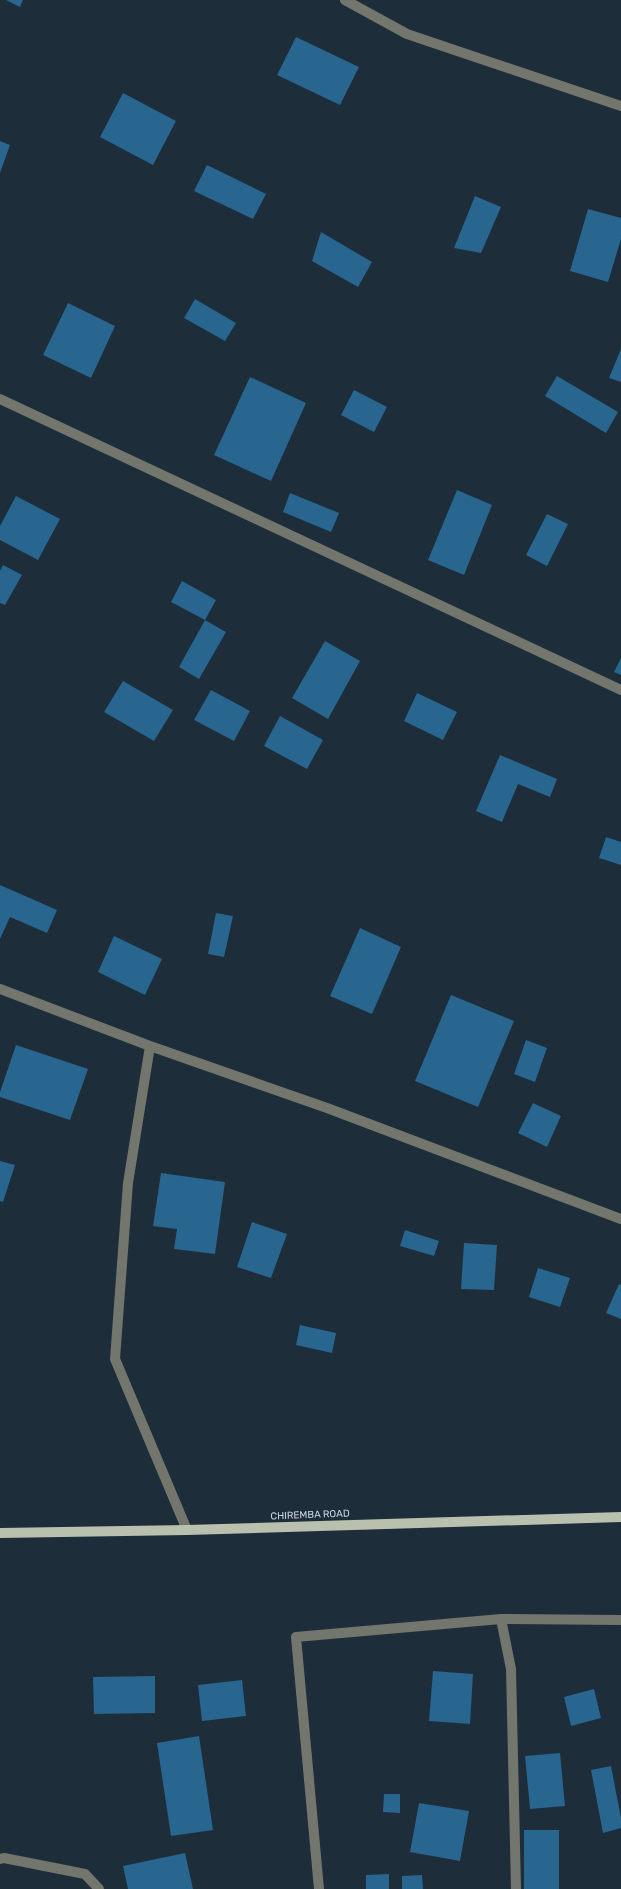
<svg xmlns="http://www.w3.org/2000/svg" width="621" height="1889" font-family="Rubik,sans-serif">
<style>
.building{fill:#28658f}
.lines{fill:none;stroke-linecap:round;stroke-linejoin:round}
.minor{stroke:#72766d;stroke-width:10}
.major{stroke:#b9c1ae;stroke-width:10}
.labels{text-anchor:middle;stroke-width:3.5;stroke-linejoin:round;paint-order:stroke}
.street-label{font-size:10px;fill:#cbd5dd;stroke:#1d2d3a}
</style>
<rect width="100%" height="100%" fill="#1d2d3a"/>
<path class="building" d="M6,0H23L20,7Z
M296,37L359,67L340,105L277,75Z
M123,93L176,121L153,165L100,137Z
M0,141L10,145L0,173Z
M207,165L266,194L253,219L194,191Z
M475,196L501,207L481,253L454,248Z
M588,209L621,218V239L608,282L570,271Z
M321,232L372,262L358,287L312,261Z
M195,299L236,323L225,341L184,318Z
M68,303L115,326L91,378L43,355Z
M621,349V382L609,378Z
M557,376L618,412L606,433L545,396Z
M250,377L306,403L271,481L214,455Z
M354,390L387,407L374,432L341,415Z
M457,490L492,505L464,575L428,560Z
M290,493L339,513L331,532L283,512Z
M16,496L60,519L38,560L0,540V526Z
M547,514L568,524L547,566L526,555Z
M3,565L22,575L5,605L0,603V571Z
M182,581L216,600L205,620L171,602Z
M205,620L226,632L199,679L179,667Z
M325,641L360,661L328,719L292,698Z
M621,658V675L614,672Z
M123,681L173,710L154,741L104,712Z
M211,690L250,711L234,741L194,720Z
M417,693L457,712L443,740L404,721Z
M280,716L323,740L307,769L264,746Z
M500,755L557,779L550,797L518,784L502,822L476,811Z
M606,837L621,842V865L599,858Z
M0,885L57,910L47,933L10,917L0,939Z
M216,913L233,916L224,957L208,954Z
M360,928L401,947L372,1014L330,996Z
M114,936L162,959L145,995L98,972Z
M451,995L514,1021L478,1107L415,1081Z
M526,1040L547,1048L535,1082L514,1074Z
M16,1045L88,1069L70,1120L0,1097V1092Z
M533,1103L561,1116L547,1147L518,1133Z
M0,1161L15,1165L3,1202L0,1201Z
M161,1173L225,1182L215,1254L174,1249L177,1229L153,1226Z
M252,1222L287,1234L271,1278L237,1267Z
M405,1230L439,1241L434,1256L400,1246Z
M464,1243L497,1245L494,1290L461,1289Z
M538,1268L570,1278L560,1307L529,1297Z
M619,1284L621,1285V1319L606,1313Z
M300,1325L336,1333L332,1353L296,1345Z
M433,1671L473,1674L470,1724L429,1721Z
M155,1676V1713L94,1714L93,1677Z
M242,1680L246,1716L202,1721L198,1685Z
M594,1689L601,1718L571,1726L564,1697Z
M199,1736L213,1830L171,1836L157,1743Z
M560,1753L565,1806L530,1809L525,1756Z
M611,1766L621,1818V1828L603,1833L591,1770Z
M384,1794H400V1813L383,1812Z
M419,1803L469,1811L460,1861L410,1852Z
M524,1830H559V1889H524Z
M185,1853L193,1889H128L123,1866Z
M389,1874V1889H366V1875Z
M422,1875L423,1889H402V1876Z"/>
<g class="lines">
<path class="minor" d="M345,0L407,34L621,106
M0,399L621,690
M0,989L150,1046L327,1108L621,1219
M150,1046L128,1183L115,1359L187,1530
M501,1619L511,1669L516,1889
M0,1859L4,1858L85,1874L99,1889
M319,1889L296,1637L501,1619L621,1620"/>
<path class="major" d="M0,1533L187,1530L621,1517"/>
</g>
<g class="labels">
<g class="street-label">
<text transform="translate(310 1514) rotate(-2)" y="4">CHIREMBA ROAD</text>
</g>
</g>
</svg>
